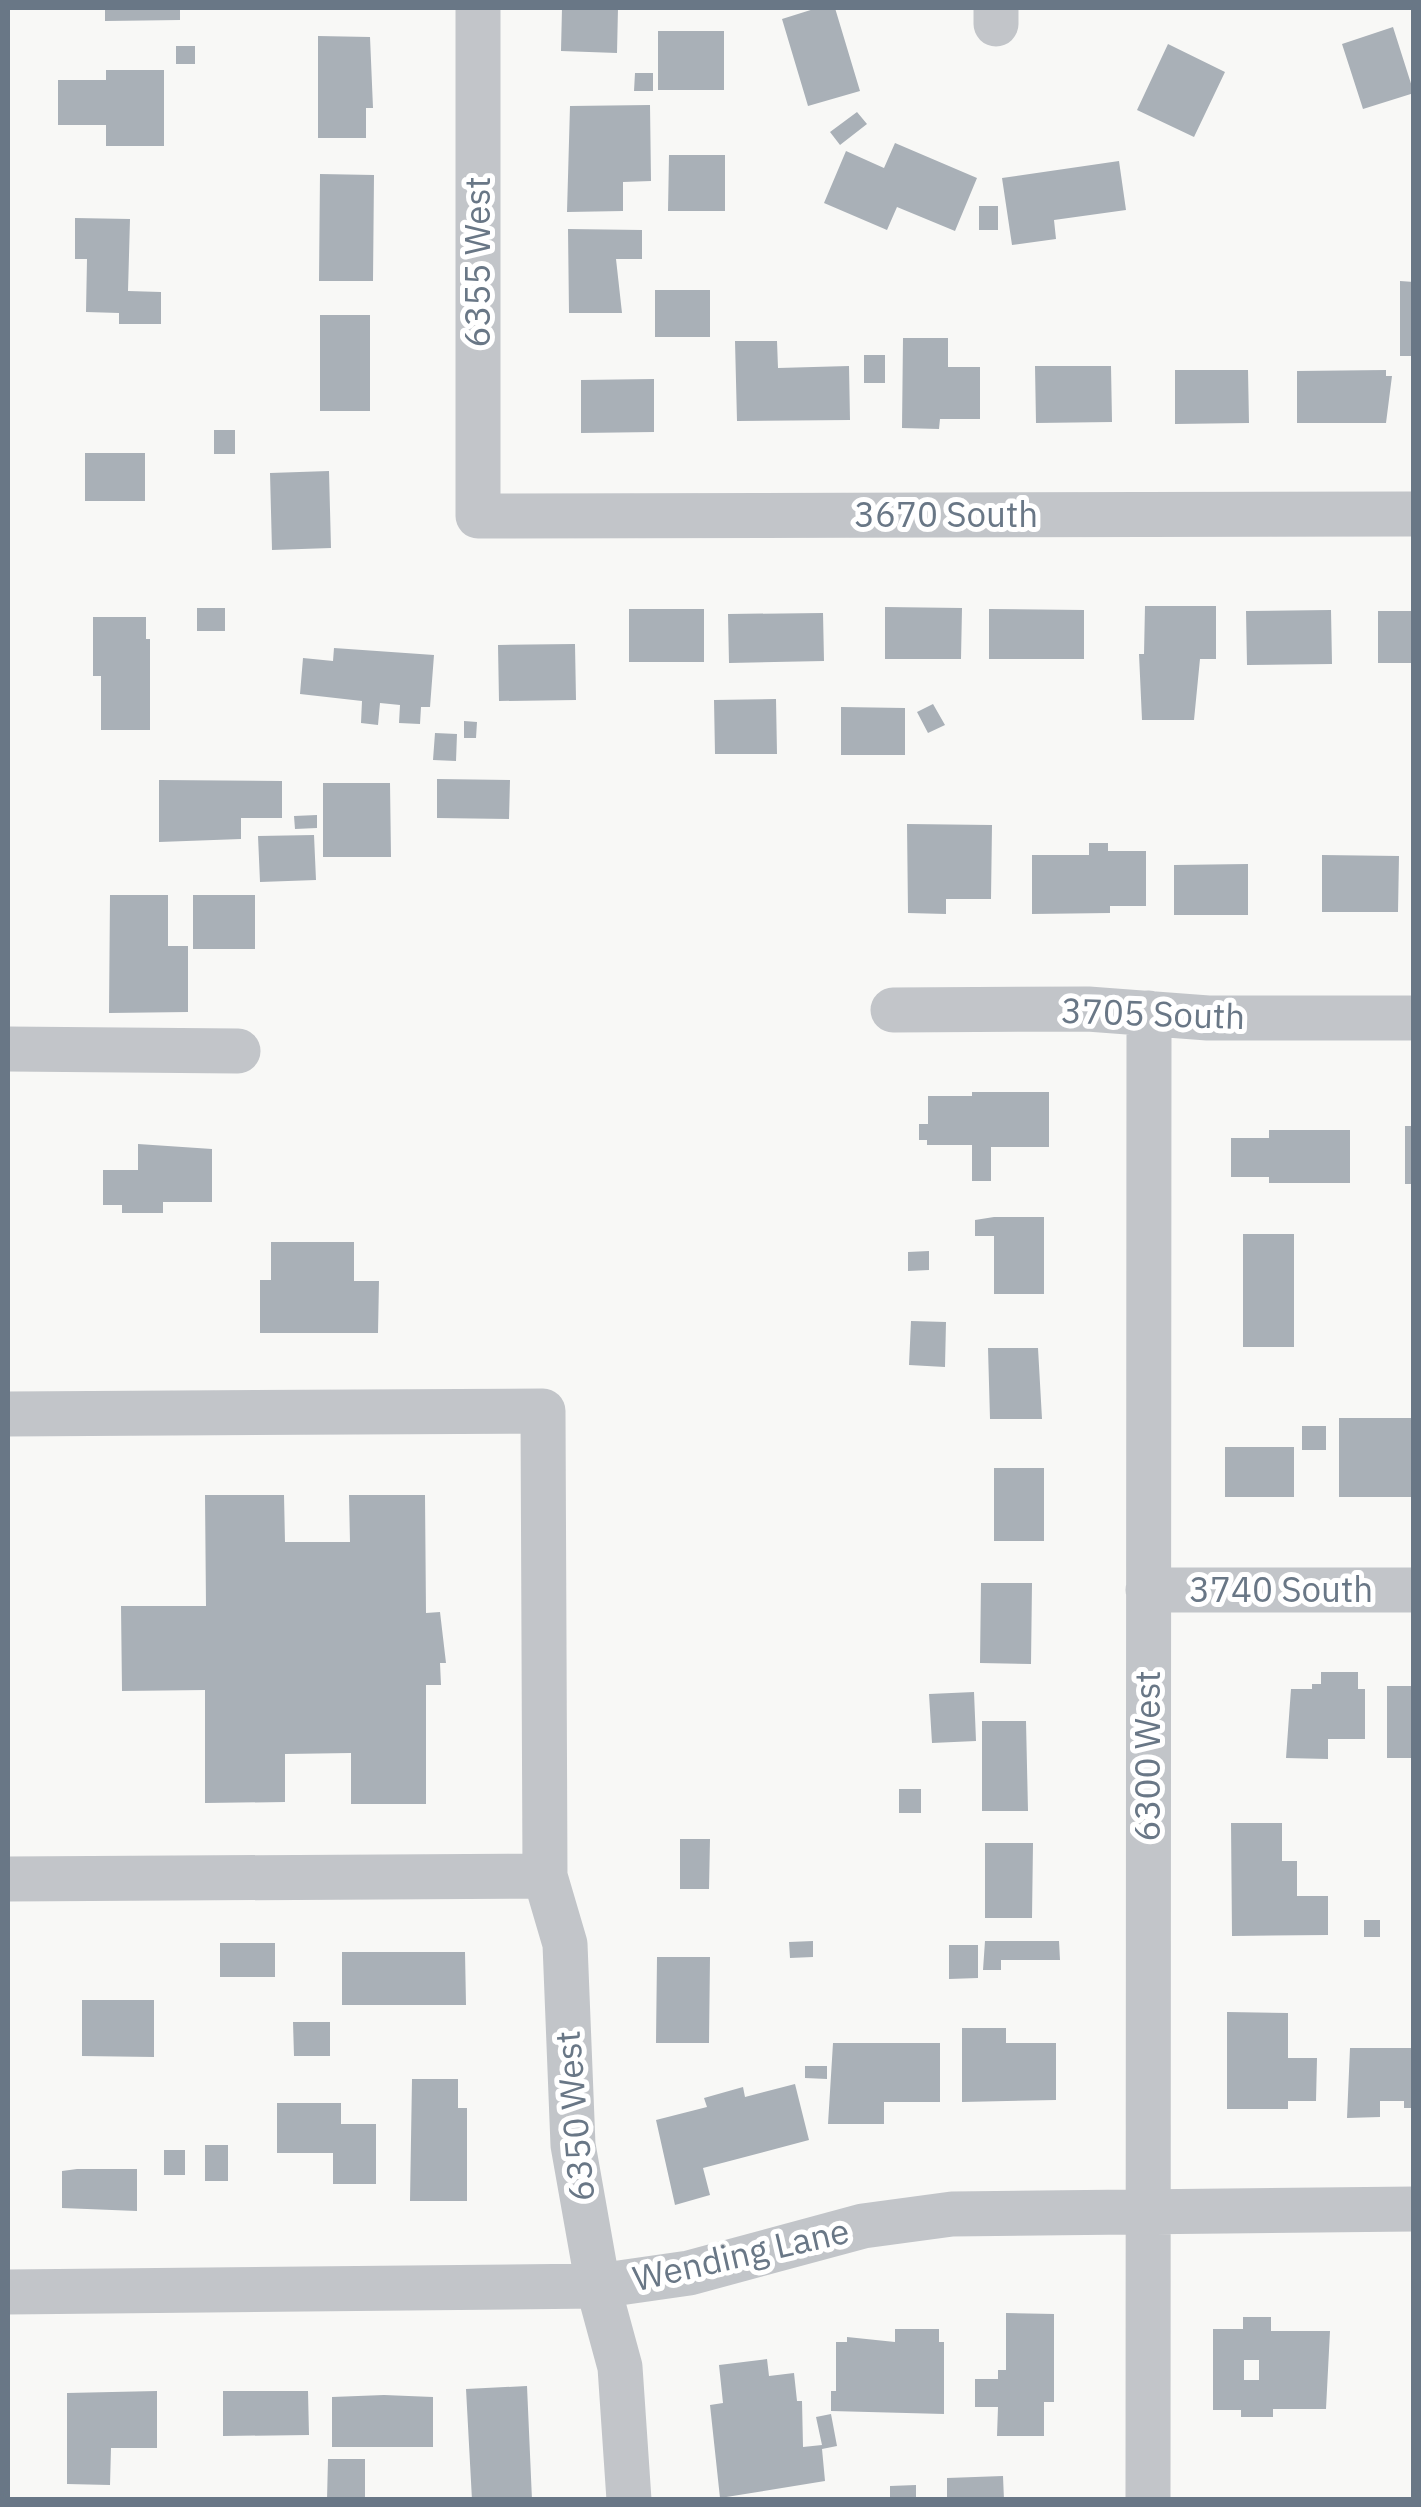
<svg xmlns="http://www.w3.org/2000/svg" width="1421" height="2507" font-family="'IBM Plex Sans',sans-serif">
<style>
.building{fill:#a9b0b7;fill-rule:evenodd}
.lines{fill:none;stroke-linecap:round;stroke-linejoin:round}
.minor{stroke:#c2c5c9;stroke-width:45}
.labels{text-anchor:middle;stroke-width:10;stroke-linejoin:round;paint-order:stroke}
.street-label{font-size:35px;fill:#697786;stroke:#fff}
</style>
<rect width="100%" height="100%" fill="#f8f8f6"/>
<path class="building" d="M105,8H180V20L105,21Z
M562,8H618L617,53L561,51Z
M817,8H835L860,91L808,106L782,19Z
M1393,27L1414,93L1363,109L1342,44Z
M658,31H724V90H658Z
M318,36L370,37L373,108H366V138H318Z
M1168,44L1225,72L1194,137L1137,110Z
M176,46H195V64H176Z
M106,70H164V146H106V125H58V80H106Z
M635,73H653V91H634Z
M650,105L651,181L623,182V211L567,212L570,106Z
M857,112L867,124L840,145L830,132Z
M895,143L977,178L955,231L897,207L887,230L824,203L846,151L884,168Z
M669,155H725V211H668Z
M1119,161L1126,210L1054,220L1056,239L1012,245L1002,178Z
M320,174L374,175L373,281H319Z
M979,206H998V230H979Z
M75,218L130,219L128,291L161,292V324H119V313L86,312L87,259H75Z
M568,229L642,230V259H616L622,313H569Z
M1400,281L1414,282V356H1400Z
M655,290H710V337H655Z
M320,315H370V411H320Z
M903,338H948V367H980V419H940L939,429L902,428Z
M735,341H777L778,368L849,366L850,420L737,421Z
M864,355H885V383H864Z
M1035,366H1111L1112,422L1036,423Z
M1175,370H1248L1249,423L1175,424Z
M1386,370V376H1392L1386,423H1297V371Z
M654,379V432L581,433V380Z
M214,430H235V454H214Z
M85,453H145V501H85Z
M329,471L331,548L272,550L270,473Z
M1145,606H1216V659H1200L1194,720H1142L1139,654H1144Z
M885,607L962,608L961,659H885Z
M197,608H225V631H197Z
M629,609H704V662H629Z
M989,609L1084,610V659H989Z
M1331,610L1332,664L1247,665L1246,611Z
M1378,611H1414V663H1378Z
M823,613L824,661L729,663L728,614Z
M93,617H146V639H150V730H101V676H93Z
M575,644L576,700L499,701L498,645Z
M334,648L434,655L430,707H421L420,724L399,723L400,705L380,703L378,725L361,723L362,701L300,694L303,658L333,661Z
M776,699L777,754H715L714,700Z
M933,704L945,725L928,733L917,712Z
M841,707L905,708V755H841Z
M464,721L477,722L476,738H464Z
M435,733L457,734L456,761L433,760Z
M437,779L510,780L509,819L437,818Z
M159,780L282,781V818H241V839L159,842Z
M323,783H390L391,857H323Z
M317,815V828L295,829L294,816Z
M907,824L992,825L991,899H946V914L908,913Z
M314,835L316,880L260,882L258,836Z
M1089,843H1108V851H1146V906H1110V913L1032,914V855H1089Z
M1322,855L1399,856L1398,912H1322Z
M1248,864V915H1174V865Z
M110,895H168V946H188V1012L109,1013Z
M193,895H255V949H193Z
M972,1092H1049V1147H991V1181H972V1145H927V1140H919V1124H928V1096H972Z
M1405,1126H1414V1184H1405Z
M1269,1130H1350V1183H1269V1177H1231V1138H1269Z
M138,1144L212,1149V1202H163V1213H122V1205H103V1170H138Z
M994,1217H1044V1294H994V1236H975V1220Z
M1243,1234H1294V1347H1243Z
M271,1242H354V1281H379L378,1333H260V1280H271Z
M929,1251V1270L908,1271V1252Z
M911,1321L946,1322L945,1367L909,1365Z
M988,1348H1038L1042,1419H990Z
M1339,1418H1413L1414,1497H1339Z
M1302,1426H1326V1450H1302Z
M1225,1447H1294V1497H1225Z
M994,1468H1044V1541H994Z
M205,1495H284L285,1542H350L349,1495H425L426,1613L440,1612L446,1663H440L441,1685H426V1804H351V1753L285,1754V1802L205,1803V1690L122,1691L121,1606H206Z
M981,1583H1032L1031,1664L980,1663Z
M1321,1672H1358V1689H1365V1739H1328V1759L1286,1758L1291,1689H1312V1684H1321Z
M1387,1686H1414V1758H1387Z
M974,1692L976,1741L932,1743L929,1694Z
M982,1721H1026L1028,1811H982Z
M899,1789H921V1813H899Z
M1231,1823H1282V1861H1297V1896H1328V1935L1232,1936Z
M680,1839H710L709,1889H680Z
M985,1843H1033L1032,1918H985Z
M1364,1920H1380V1937H1364Z
M813,1941V1957L790,1958L789,1942Z
M985,1941H1059L1060,1960H1001V1970H983Z
M220,1943H275V1977H220Z
M949,1945H978V1978L949,1979Z
M342,1952H465L466,2005H342Z
M657,1957H710L709,2043H656Z
M82,2000H154V2057L82,2056Z
M1227,2012L1288,2013V2058H1317L1316,2101H1288V2109H1227Z
M293,2022H330V2056H294Z
M962,2028H1006V2043H1056V2100L962,2102Z
M833,2043H940V2102H884V2124H828Z
M1350,2048H1414V2108H1404V2101H1380V2117L1347,2118Z
M805,2066H827V2079L805,2078Z
M412,2079H458V2108H467V2201H410Z
M795,2084L809,2140L703,2168L710,2195L675,2205L656,2120L707,2107L704,2098L743,2087L745,2097Z
M277,2103H341V2124H376V2184H333V2153H277Z
M205,2145H228V2181H205Z
M164,2150H185V2175H164Z
M77,2169H137V2211L62,2208V2171Z
M1006,2313L1054,2314V2402H1044V2436H997L998,2407H975V2379H998V2370H1006Z
M1243,2317H1271V2331H1330L1326,2409H1273V2417H1241V2410H1213V2329H1243ZM1244,2360H1259V2380H1244Z
M895,2329H939V2342H944V2414L831,2411V2391H836V2342H847V2337L895,2342Z
M767,2359L769,2376L794,2373L797,2401H802L803,2447L822,2445L816,2417L831,2414L837,2446L822,2449L825,2481L720,2498L710,2405L723,2403L719,2365Z
M527,2386L532,2500H472L466,2389Z
M157,2391V2448H111L110,2485L67,2484V2393Z
M223,2391H308L309,2435L223,2436Z
M384,2395L433,2397V2447H332V2397Z
M328,2459H365V2500H327Z
M1003,2476L1004,2500H947V2478Z
M916,2485V2500H890V2486Z"/>
<g class="lines">
<path class="minor" d="M478,8V516L1414,514
M996,8V24
M893,1010L1088,1009L1208,1018H1414
M8,1049L238,1051
M8,1414L543,1411L545,1876L8,1879
M1148,1590H1414
M545,1876L565,1944L573,2145L598,2286L620,2367L629,2500
M8,2292L598,2286L689,2273L863,2226L952,2214L1414,2209
M1148,2500L1149,1013"/>
</g>
<g class="labels">
<g class="street-label">
<text transform="translate(478 262) rotate(-90)" y="12">6355 West</text>
<text x="946" y="527">3670 South</text>
<text transform="translate(1153 1014) rotate(2)" y="12">3705 South</text>
<text x="1281" y="1602">3740 South</text>
<text transform="translate(1148 1756) rotate(-90)" y="12">6300 West</text>
<text transform="translate(575 2116) rotate(-95)" y="12">6350 West</text>
<text transform="translate(741 2255) rotate(-13)" y="12">Wending Lane</text>
</g>
</g>
<rect width="1421" height="2507" fill="none" stroke="#697786" stroke-width="20"/>
</svg>
